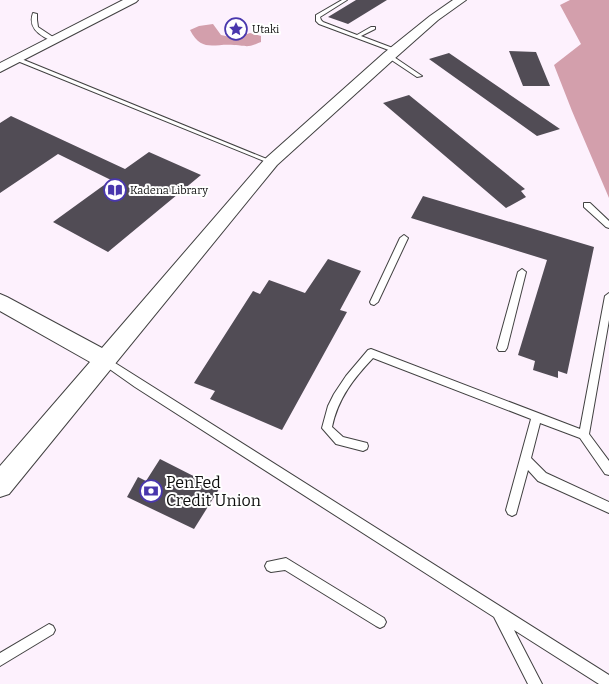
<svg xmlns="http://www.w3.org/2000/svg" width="609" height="684" font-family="Bitter,serif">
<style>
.forest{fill:#d39fac}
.building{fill:#514c55}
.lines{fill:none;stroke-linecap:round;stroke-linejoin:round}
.service-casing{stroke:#414141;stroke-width:2}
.tertiary-casing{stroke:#414141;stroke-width:2}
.service{fill:#fff;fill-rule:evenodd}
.tertiary{fill:#fff;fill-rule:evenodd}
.labels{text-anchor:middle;stroke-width:4;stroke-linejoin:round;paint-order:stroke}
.far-poi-label{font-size:11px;fill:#0e0e0e;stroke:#fff;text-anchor:start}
.near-poi-label{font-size:16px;fill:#0e0e0e;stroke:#fff;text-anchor:start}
</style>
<rect width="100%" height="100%" fill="#fdf1fd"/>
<path class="forest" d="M570,0H609V198L572,111L554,65L581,44L560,5Z
M213,24L221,35L235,38L250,33L261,36V42C247,48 248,46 234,45C214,43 202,53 190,30L199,26Z"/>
<path class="building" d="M356,0H387L348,24L328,17Z
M509,51L536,52L550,86H523Z
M449,53L560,129L537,136L429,59Z
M409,95L525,189L521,191L526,197L506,208L383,103Z
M11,116L125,169L149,152L201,175L108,252L53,222L111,180L58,154L0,193V123Z
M423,196L594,247L567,374L558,371V378L533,370L535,361L518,355L547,260L411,218Z
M328,259L361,271L340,310L347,312L282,430L210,399L215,391L194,383L253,291L260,294L269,280L305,293Z
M160,459L219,489L194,529L127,497L138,477L146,481Z"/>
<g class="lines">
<g class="service-casing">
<path id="service" d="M342,0H347L320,17L321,20L323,22L357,35L371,27H375V29L361,36L398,50V52H394L319,24L316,21V15Z
M33,13L37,14V20L38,27L56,39V41C51,41 48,39 44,37C34,31 29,24 33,13Z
M387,55H391L422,76L417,77L387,57Z
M15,58H19L274,162L273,163H269L15,60Z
M584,203H590L609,221V228L606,227L584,207Z
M404,235L408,238L378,302L374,305L371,304L370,302L400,238Z
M522,269L526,272L507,348L505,351H499L497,348L518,272Z
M609,293V320L589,434L609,461V475L605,474L580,438L540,423L531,458L546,473L609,502V513L538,481L528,470L516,514L512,516L508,514L506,510L531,419L373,358C354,378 338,398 332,427L343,437L367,443L368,446L367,449L363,451L336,444L322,428L328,406L334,394L346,376L368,350L371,349L580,429L605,296Z
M104,356L609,675V684H599L514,630L542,684H528L494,617L135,387L101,363L99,360L101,357Z
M286,558L384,618L386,622L384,626L380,628L376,626L285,570L271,572L267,570L265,566L267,562Z
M49,624L53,626L55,630L53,634L0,666V653Z"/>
</g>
<g class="tertiary-casing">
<path id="tertiary" d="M123,0H138L136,2L0,72V63Z
M453,0H466L438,20L394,59L277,165L9,494L0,497V466L90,362L0,311V294L7,297L102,348L265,159L384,53L430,16Z"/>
</g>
<use href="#service" class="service"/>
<use href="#tertiary" class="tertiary"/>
</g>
<defs>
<g id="sight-ring" transform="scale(1.15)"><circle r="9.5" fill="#fff" stroke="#4937ad" stroke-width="1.5"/><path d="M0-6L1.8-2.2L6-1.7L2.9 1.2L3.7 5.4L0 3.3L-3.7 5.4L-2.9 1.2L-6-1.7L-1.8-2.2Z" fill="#4937ad"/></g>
<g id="library-ring" transform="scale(1.15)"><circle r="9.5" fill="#fff" stroke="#4937ad" stroke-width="1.5"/><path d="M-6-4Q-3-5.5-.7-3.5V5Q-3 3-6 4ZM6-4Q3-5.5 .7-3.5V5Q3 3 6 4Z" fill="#4937ad"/></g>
<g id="bank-ring" transform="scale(1.15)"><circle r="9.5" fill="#fff" stroke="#4937ad" stroke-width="1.5"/><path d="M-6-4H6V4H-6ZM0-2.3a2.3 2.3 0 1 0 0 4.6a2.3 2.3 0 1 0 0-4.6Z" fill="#4937ad"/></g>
</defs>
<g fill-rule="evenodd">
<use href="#sight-ring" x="236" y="29"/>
<use href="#library-ring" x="115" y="190"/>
<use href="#bank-ring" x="151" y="491"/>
</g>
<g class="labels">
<g class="far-poi-label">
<text x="252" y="33">Utaki</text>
<text x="130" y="194">Kadena Library</text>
</g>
<g class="near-poi-label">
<text x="166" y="488">PenFed<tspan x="166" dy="18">Credit Union</tspan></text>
</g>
</g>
</svg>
